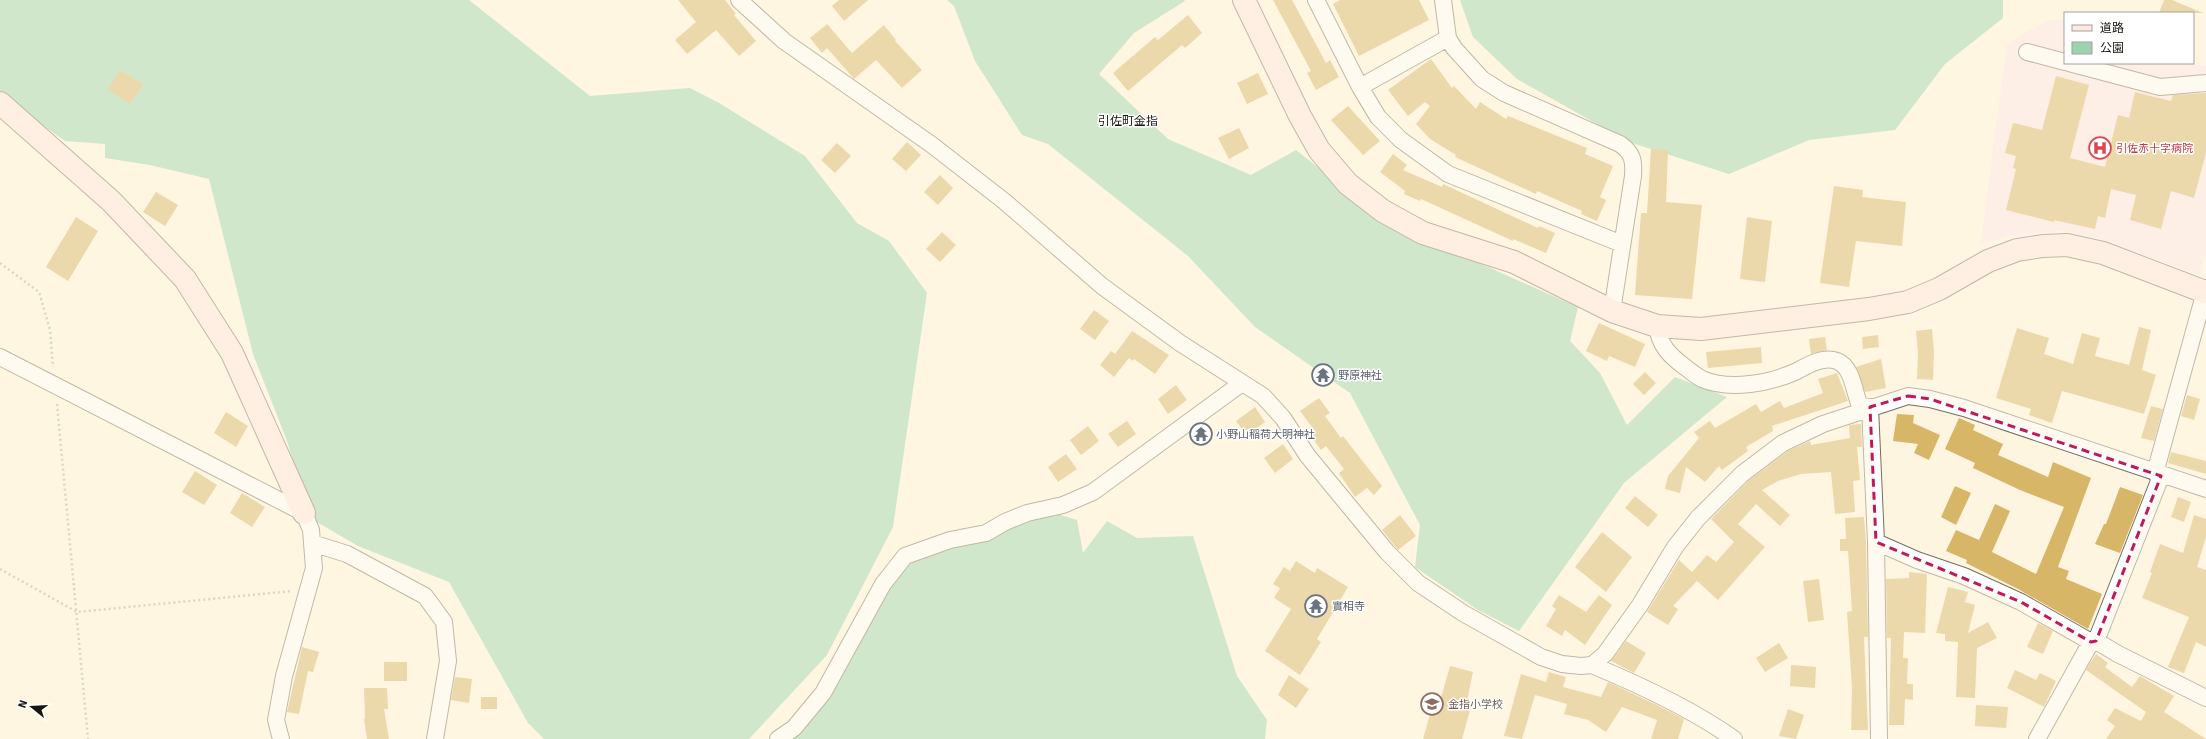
<svg xmlns="http://www.w3.org/2000/svg" width="2206" height="739" font-family="Signika,'Noto Sans JP',sans-serif">
<style>
.medical{fill:#fde4ec}
.green{fill:#99d4af}
.building{fill:#d8b668}
.lines{fill:none;stroke-linecap:round;stroke-linejoin:round}
.street-casing{stroke:#776f5e;stroke-width:18}
.secondary-casing{stroke:#776f5e;stroke-width:24}
.path{stroke:#b6af9f;stroke-width:2.5;stroke-dasharray:2 3;stroke-linecap:butt}
.street{stroke:#fff;stroke-width:16}
.secondary{stroke:#ffe7e2;stroke-width:22}
.marked{fill:none;stroke:#c2185b;stroke-width:3;stroke-dasharray:8 5;stroke-linejoin:round}
.labels{text-anchor:middle;stroke-width:3;stroke-linejoin:round;paint-order:stroke}
.health-label{font-size:11px;fill:#be3a42;stroke:#fff;text-anchor:start}
.worship-label{font-size:11px;fill:#5b616d;stroke:#fff;text-anchor:start}
.education-label{font-size:11px;fill:#785e54;stroke:#fff;text-anchor:start}
.neighbourhood-label{font-size:12px;fill:#18150e;stroke:#fff}
</style>
<rect width="100%" height="100%" fill="#fef5e1"/>
<path class="medical" d="M2065,19V63H2188L2189,65L2206,66V253L2200,275L2094,237L2064,231L2018,234L1981,244L2007,43L2047,21Z"/>
<path class="green" d="M0,0H469L590,96L690,88L719,103L805,156L857,223L889,241L927,293L893,527L827,655L749,739H544L528,723L449,582L358,546L310,518L287,441L253,354L209,179L150,165L105,158V144L65,141L17,107L0,98Z
M947,0H1184L1185,1L1134,33L1099,74L1168,139L1251,175L1296,150L1389,223L1578,307L1570,341L1600,373L1627,425L1675,377L1727,397L1624,483L1519,631L1478,610L1415,567L1420,525L1350,393L1255,327L1188,256L1048,144L1022,135L975,61L954,6Z
M1460,0H2003V18L1945,64L1895,130L1809,140L1729,174L1629,142L1517,79L1473,37Z
M1051,512L1077,520L1083,553L1107,521L1137,538L1193,536L1237,676L1267,720L1265,739H775L805,715L905,556L970,545Z"/>
<path class="building" d="M678,0H725L736,14L734,15L756,41L739,56L716,30L687,54L675,40L696,22Z
M839,0H868L844,21L832,6Z
M1273,0H1292L1326,63L1330,60L1339,77L1316,90L1307,73L1311,71Z
M1340,0H1419L1429,20L1359,56L1333,4Z
M2164,0H2172L2203,13H2159Z
M1188,15L1202,33L1185,48L1182,45L1128,91L1113,73L1155,37L1158,40Z
M827,24L852,53L884,25L896,40L895,41L922,70L902,88L876,60L854,79L827,48L822,53L810,38Z
M1431,59L1452,88L1454,86L1476,109L1480,102L1506,119L1508,116L1587,148L1585,154L1613,166L1600,197L1606,200L1597,221L1581,214L1582,211L1537,191L1536,194L1455,157L1456,155L1430,139L1416,124L1430,106L1425,102L1408,116L1388,90Z
M120,70L143,84L130,104L108,90Z
M1258,73L1268,94L1247,104L1237,83Z
M2056,76L2089,85L2070,158L2105,167L2118,115L2129,118L2135,92L2171,101L2173,95L2206,93V153L2194,198L2171,191L2161,229L2130,220L2136,195L2111,189L2105,218L2098,216L2095,229L2054,220V222L2006,210L2016,169L2013,168L2016,156L2005,153L2013,123L2042,130Z
M1348,106L1380,141L1363,155L1331,120Z
M1239,128L1249,148L1229,159L1218,138Z
M907,142L921,155L906,171L892,159Z
M837,143L851,156L835,173L821,160Z
M1651,149L1668,150L1666,202L1702,205L1692,299L1635,295L1641,213H1647Z
M1393,154L1407,165L1403,170L1442,187L1443,184L1538,228L1539,226L1555,233L1546,253L1513,239V241L1421,199L1420,201L1404,194L1405,191L1380,172Z
M940,175L953,188L938,205L924,192Z
M1834,186L1863,190L1862,197L1906,202L1902,246L1856,241L1849,287L1820,283Z
M156,192L178,205L165,226L143,212Z
M76,217L98,231L68,281L46,267Z
M1747,217L1772,221L1765,282L1740,279Z
M942,232L956,245L940,262L926,249Z
M1094,310L1109,321L1095,340L1080,329Z
M1599,323L1645,344L1635,367L1609,356L1607,361L1586,351Z
M2139,327L2151,330L2142,370L2156,375L2144,414L2062,391L2052,423L2029,415L2031,409L1996,398L2017,328L2049,338L2044,354L2073,364L2082,333L2100,338L2095,356L2129,365Z
M1932,329L1934,351L1933,380L1917,379L1918,352L1916,331Z
M1132,331L1169,355L1155,374L1134,359L1133,361L1129,358L1114,377L1100,365L1111,351L1115,354Z
M1878,335L1879,347L1863,349L1862,337Z
M1825,337L1827,350L1811,354L1809,339Z
M1761,347L1762,363L1708,368L1706,352Z
M1881,359L1886,388L1865,392L1856,367Z
M1645,372L1656,383L1644,395L1633,384Z
M1837,373L1848,401L1772,426L1773,431L1746,447L1748,451L1722,470L1719,466L1705,482L1686,467L1680,493L1665,489L1668,476L1699,438L1694,432L1710,421L1715,428L1756,404L1761,412L1780,401L1784,408L1823,393L1818,379Z
M1176,385L1187,400L1168,414L1158,399Z
M2187,395L2200,399L2194,420L2181,416Z
M1319,398L1330,413L1325,416L1341,438L1343,436L1382,486L1374,495L1367,488L1355,497L1339,473L1344,469L1326,446L1321,450L1310,435L1315,431L1300,411Z
M2151,406L2163,409L2154,441L2141,438Z
M1255,407L1265,422L1247,436L1236,421Z
M226,412L248,426L236,447L214,433Z
M1897,414L1914,415L1913,423L1940,435L1929,460L1914,453L1918,444L1893,441Z
M1959,418L1975,425L1973,430L2003,444L1998,455L2048,477L2053,462L2091,478L2058,567L2069,571L2066,579L2102,594L2088,629L2018,589L1966,563L1967,560L1946,551L1956,530L1979,540L1995,504L2010,511L1992,552L2036,574L2064,507L2020,490L1973,468L1975,463L1945,449Z
M1127,421L1136,434L1118,447L1108,434Z
M1861,424L1862,447H1857L1860,480L1853,481L1855,512L1835,514L1831,472L1801,474L1778,481L1762,490L1790,515L1780,526L1756,504L1738,524L1765,547L1718,600L1697,581L1673,606L1678,609L1668,625L1647,612L1679,560L1692,572L1707,555L1716,562L1734,542L1711,519L1748,481L1788,451L1810,441L1811,445L1850,438L1849,425Z
M1088,426L1099,441L1081,455L1070,440Z
M1283,444L1293,459L1275,473L1264,458Z
M2171,452L2206,461V474L2168,463Z
M1066,454L1077,469L1058,482L1048,467Z
M195,471L217,485L204,505L182,492Z
M1955,486L1971,493L1956,525L1941,517Z
M2120,487L2143,495L2120,553L2095,544L2104,524H2106Z
M242,493L265,507L252,527L230,513Z
M1635,496L1658,515L1648,527L1625,508Z
M2178,497L2191,502L2184,522L2171,517Z
M1400,515L1416,536L1398,550L1382,530Z
M2194,515L2206,519V537L2197,567L2206,570V647L2196,642L2184,673L2168,667L2189,617L2142,598L2152,573L2150,572L2160,544L2183,553Z
M1864,517L1866,542L1868,637H1864L1868,730H1851L1852,688L1847,612L1852,611L1848,551H1840V539H1846L1845,518Z
M1602,532L1632,557L1606,592L1575,567Z
M1296,561L1315,573L1317,568L1348,587L1317,639L1321,642L1300,675L1265,651L1291,609L1274,598L1280,588L1273,584L1284,567L1290,571Z
M1909,572L1927,574L1925,633L1904,632L1903,658H1908L1907,684H1913V700L1905,699L1904,725H1889L1891,638H1887L1886,579L1909,578Z
M1819,579L1824,620L1808,622L1803,581Z
M1948,587L1968,592L1965,602L1975,605L1968,633L1988,622L1997,638L1977,648L1975,698L1956,697L1958,642L1945,641V634L1936,633Z
M1559,595L1586,612L1599,595L1612,605L1585,645L1565,630L1562,636L1546,626L1556,609L1552,606Z
M2038,623L2053,631L2043,654L2027,647Z
M1626,641L1646,653L1634,673L1611,661Z
M1779,643L1788,658L1765,672L1756,658Z
M302,647L319,652L313,672L308,671L299,714L287,712Z
M2096,654L2108,663L2105,667L2132,687L2140,676L2174,696L2164,712L2206,739H2106L2115,726L2107,720L2115,708L2141,721L2146,712L2086,670Z
M384,662H407V681H384Z
M1791,665L1816,667L1815,688L1790,686Z
M1450,666L1473,672L1466,706L1471,707L1462,739H1423L1431,711L1437,712Z
M2015,670L2036,680L2040,673L2056,681L2044,707L2007,688Z
M1549,672L1566,677L1563,687L1601,697L1608,682L1661,707L1684,719L1678,739H1651L1657,720L1622,707L1606,732L1588,720L1564,714L1567,704L1535,695L1522,739L1504,736L1521,674L1546,682Z
M1289,675L1309,689L1296,708L1278,695Z
M455,677L472,679L469,703L451,700Z
M364,688H387L388,709H384L389,739H367L364,719L365,718Z
M481,697H497V709H481Z
M1976,705L2008,707L2006,728L1975,726Z
M1788,709L1804,715L1796,739L1779,736Z"/>
<g class="lines">
<g class="street-casing">
<path id="street" d="M739,0L784,41L932,145L1004,201L1102,286L1180,343L1263,396L1283,418L1307,455L1349,506L1387,552L1418,583L1463,613L1541,657L1562,664L1581,666L1592,665L1605,654L1640,605L1675,547L1698,518L1742,474L1783,443L1823,424L1908,396L1930,399L1964,408L2206,489
M1316,0L1360,87L1378,117L1401,140L1448,174L1622,244
M1443,0L1448,38L1454,48L1482,79L1504,93L1620,144C1633,153 1634,161 1633,176L1612,311
M2027,52L2065,62
M2069,63L2160,87L2206,83
M1360,87L1448,38
M1657,326C1659,345 1670,356 1685,367C1690,371 1696,376 1702,379C1730,391 1771,383 1797,371C1808,365 1823,356 1837,361C1853,367 1854,393 1860,406L1870,407L1876,542L1879,739
M0,357L304,513L311,530L314,568L284,676L276,720L281,739
M2155,473L2206,288
M1876,542L1917,560L1964,576L2021,602L2091,642L2096,641L2118,654L2206,698
M312,543L347,554L425,596L444,622L448,661L435,739
M2096,641L2161,476
M1592,665C1640,685 1692,709 1734,739
M778,739L794,728L823,693L883,584L905,556L950,540L986,533L1005,522L1027,513L1063,505L1093,492L1242,383
M2037,739L2091,642"/>
</g>
<g class="secondary-casing">
<path id="secondary" d="M1244,0L1300,116L1319,150L1348,184L1383,211L1423,233L1514,262L1612,311L1657,326L1701,329L1869,309L1908,302L1939,289L1988,261L2017,250L2043,246L2067,245L2103,253L2205,292
M0,103L111,201L185,279L232,353L304,513"/>
</g>
<path class="path" d="M0,263L39,292L50,330L53,367
M57,404L88,739
M0,569L77,612L292,591"/>
<use href="#street" class="street"/>
<use href="#secondary" class="secondary"/>
</g>
<path d="M0 0H2206V739H0ZM1908,396L1930,399L2161,476L2096,641L2091,642L2021,602L1876,542L1870,407Z" fill="#fef5e1" fill-opacity=".55" fill-rule="evenodd"/>
<path class="marked" d="M1908,396L1930,399L2161,476L2096,641L2091,642L2021,602L1876,542L1870,407Z"/>
<defs>
<g id="hospital-ring" transform="scale(1.15)"><circle r="9.5" fill="#fff" stroke="#e0444e" stroke-width="1.5"/><path d="M-5-5h3v3.5h4V-5h3V5h-3V1.5h-4V5h-3Z" fill="#e0444e"/></g>
<g id="temple-ring" transform="scale(1.15)"><circle r="9.5" fill="#fff" stroke="#6b7280" stroke-width="1.5"/><path d="M0-6L5-2H3V0L6.5 2.5H4V6H1.5V3h-3V6H-4V2.5H-6.5L-3 0V-2H-5Z" fill="#6b7280"/></g>
<g id="school-ring" transform="scale(1.15)"><circle r="9.5" fill="#fff" stroke="#8d6e63" stroke-width="1.5"/><path d="M0-5L7-2L0 1L-7-2ZM-4 1L0 2.5L4 1V4Q0 6-4 4Z" fill="#8d6e63"/></g>
</defs>
<g fill-rule="evenodd">
<use href="#hospital-ring" x="2100" y="148"/>
<use href="#temple-ring" x="1323" y="375"/>
<use href="#temple-ring" x="1201" y="434"/>
<use href="#temple-ring" x="1316" y="606"/>
<use href="#school-ring" x="1432" y="704"/>
</g>
<g class="labels">
<g class="health-label">
<text x="2116" y="152">引佐赤十字病院</text>
</g>
<g class="worship-label">
<text x="1338" y="379">野原神社</text>
<text x="1216" y="438">小野山稲荷大明神社</text>
<text x="1332" y="610">實相寺</text>
</g>
<g class="education-label">
<text x="1448" y="708">金指小学校</text>
</g>
<g class="neighbourhood-label">
<text x="1128" y="125">引佐町金指</text>
</g>
</g>
<rect x="2064" y="12" width="130" height="52" fill="#ffffff" stroke="#a3a19f"/>
<rect x="2072" y="25" width="20" height="6" fill="#ffe7e2" stroke="#a3a19f"/>
<text x="2100" y="32" font-size="12" fill="#18150e">道路</text>
<rect x="2072" y="42" width="20" height="12" fill="#99d4af" stroke="#a3a19f"/>
<text x="2100" y="52" font-size="12" fill="#18150e">公園</text>
<g transform="translate(32 707) rotate(288)" stroke="#ffffff" stroke-width="3" paint-order="stroke">
<path d="M0-3L7 15L0 10L-7 15Z" fill="#18150e"/>
<text y="-6" font-size="11" font-weight="bold" text-anchor="middle" fill="#18150e">N</text>
</g>
</svg>
